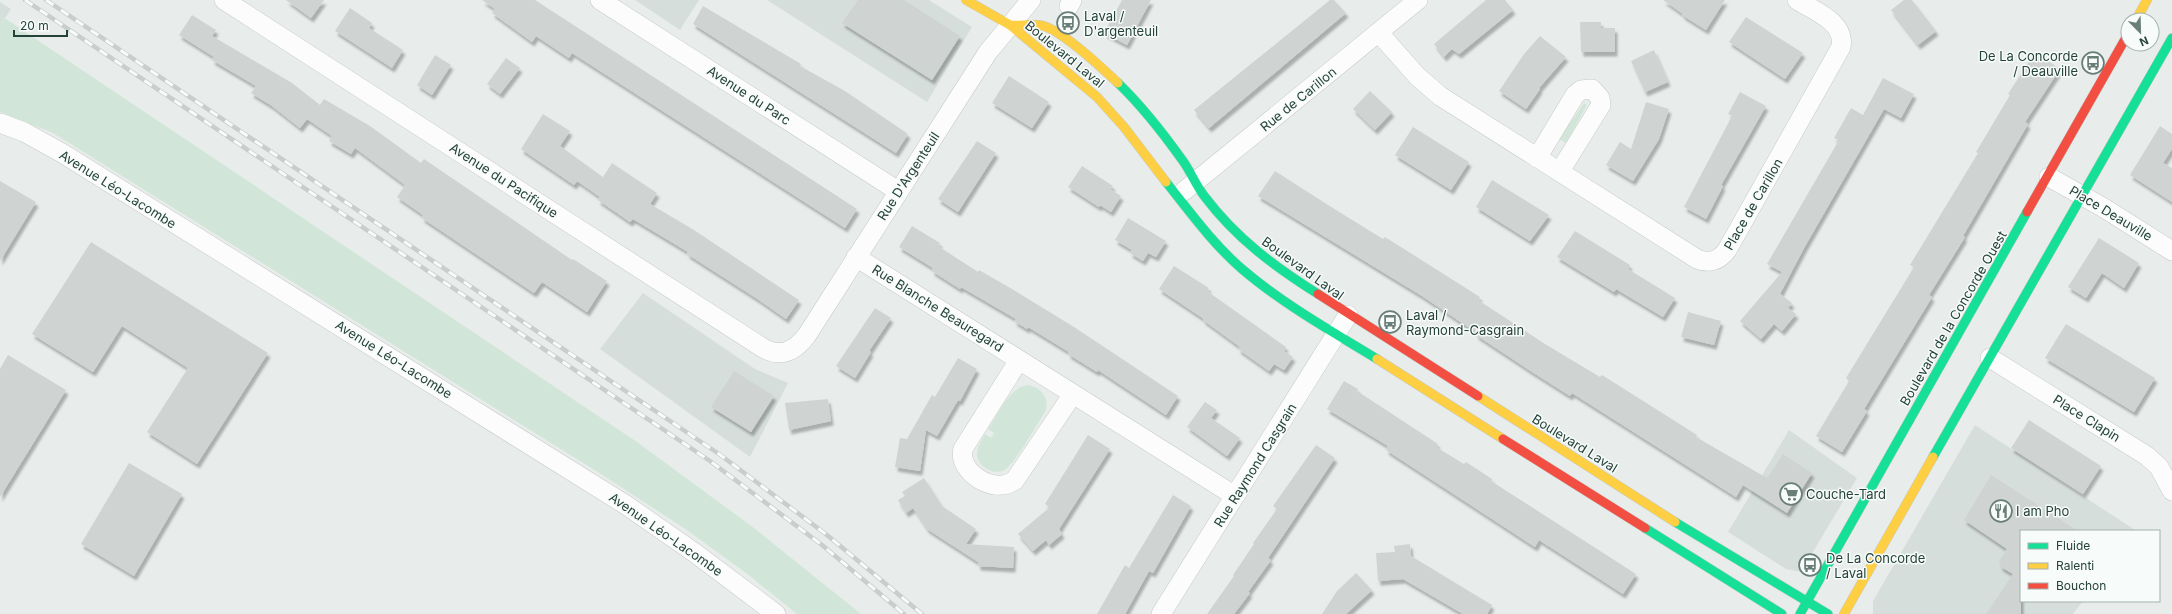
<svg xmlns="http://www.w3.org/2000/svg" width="2172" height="614" font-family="Inter,sans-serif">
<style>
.built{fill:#d6dedb}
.green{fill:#d1e6d8}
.building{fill:#cfd4d2;filter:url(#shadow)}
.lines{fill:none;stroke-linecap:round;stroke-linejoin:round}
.street-casing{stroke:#c5cac8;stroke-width:20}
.fast-casing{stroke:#c3cbc8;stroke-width:10}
.slow-casing{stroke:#c3cbc8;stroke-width:10}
.jam-casing{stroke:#c3cbc8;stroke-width:10}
.street{stroke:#fcfcfc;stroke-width:19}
.fast{stroke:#16e098;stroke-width:9}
.slow{stroke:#ffcf43;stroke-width:9}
.jam{stroke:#f24e42;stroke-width:9}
.rail-casing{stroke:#c9cdcc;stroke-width:4.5}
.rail{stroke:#f7fbf9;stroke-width:3;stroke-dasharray:9;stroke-linecap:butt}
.labels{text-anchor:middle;stroke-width:3;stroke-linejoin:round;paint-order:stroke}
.poi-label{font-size:13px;fill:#24423a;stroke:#f7fbf9;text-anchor:start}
.street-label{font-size:13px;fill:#24423a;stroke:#f7fbf9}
</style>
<defs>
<filter id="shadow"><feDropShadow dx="2.5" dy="4.5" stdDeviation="1" flood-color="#0004"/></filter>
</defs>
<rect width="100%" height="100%" fill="#e8edeb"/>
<path class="built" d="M635,0H699L680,30Z
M767,0H929L972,27L927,102Z
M0,2L11,9L0,26Z
M643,293L755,369L788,383L750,457L600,349Z
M1975,425L2135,530L2021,531V601H2083L2073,614H1873V601Z
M1789,430L1857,478L1801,572L1786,569L1728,532Z"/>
<path class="green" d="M3,17L637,442L754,528L861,614H797L746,573L684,528L604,476L53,133L0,112V22Z
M1584,103L1587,105L1566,143L1559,139Z
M1029,385C1041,388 1049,397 1046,410C1038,423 1017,460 1006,469C996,477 977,467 977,454C977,446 982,440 985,434L991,438L994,433L988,429C998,415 1009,386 1029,385Z"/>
<path class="building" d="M286,0H324L311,18Z
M482,0H535L857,209L845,228L572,53L569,58L536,36L532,42L492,13L495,9Z
M858,0H904L960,36L932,80L842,23Z
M1122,0H1151L1127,45L1104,33Z
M1330,0H1334L1346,13L1209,128L1194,110Z
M1486,0H1505L1513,10L1459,54L1452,49L1444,57L1434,44Z
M1663,0H1725L1706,30L1682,15L1683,14Z
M1904,0H1912L1936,31L1918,45L1891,10Z
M703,6L801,64L800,66L845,91L908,134L896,153L693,24Z
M350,8L372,23L369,28L403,50L392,68L335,31Z
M192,15L216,30L212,36L292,83L320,105L324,99L370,126L421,163L424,159L572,260L573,259L607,281L587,312L542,282L534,293L422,218L423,215L397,197L405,185L355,148L351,154L329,141L332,136L307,119L300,128L272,106L251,93L256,86L212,60L214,57L179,35Z
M1746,17L1803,53L1785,79L1729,42Z
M1580,22H1601V28H1615V52H1581Z
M1540,36L1566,57L1539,88L1540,89L1526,109L1499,91L1524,54Z
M1654,50L1668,82L1645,92L1631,61Z
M2035,52L2060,69L2025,122L2028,124L1963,236L1965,237L1929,295L1932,297L1864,409L1867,411L1842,452L1816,436L1849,381L1846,378L1914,267L1910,265L1978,153L1976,152L2010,95L2008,94Z
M435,55L451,65L432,95L417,85Z
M506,58L520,68L500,94L487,84Z
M1009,76L1049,102L1032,128L992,103Z
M1883,78L1914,94L1901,118L1884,109L1804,248L1780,294L1792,303L1788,308L1796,314L1782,331L1774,324L1761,339L1740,321L1782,272L1767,264L1839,140L1834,138L1851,108L1863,115Z
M1370,91L1392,112L1375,130L1353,109Z
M1740,92L1766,106L1721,185L1723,186L1706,219L1684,207L1732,116L1728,114Z
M1646,102L1669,109L1659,139L1633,181L1606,165L1620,142L1631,149Z
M543,114L570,131L560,146L603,177L612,163L657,193L650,204L694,230L799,300L786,319L759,300L687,254L688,252L633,219L630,222L598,200L600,197L577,181L574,185L521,149Z
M2160,126L2172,134V149L2163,163L2172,168V202L2130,175Z
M1413,127L1469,162L1451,190L1395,155Z
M977,141L996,153L958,212L938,199Z
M1082,166L1113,186L1110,189L1121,196L1111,212L1100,205L1099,207L1068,187Z
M1275,171L1328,205L1383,239L1385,237L1480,297L1478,300L1545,344L1600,377L1602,375L1697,435L1696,437L1767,478L1783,454L1812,473L1787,513L1743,485L1736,497L1572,393L1570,396L1529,370L1476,335L1477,333L1422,296L1258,196Z
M1492,180L1549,215L1530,241L1476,207Z
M0,181L36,202L0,261Z
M1128,218L1166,241L1156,257L1148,253L1143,261L1130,253L1132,250L1115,240Z
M912,226L940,243L938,246L978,272L979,270L1012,289L1074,327L1178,396L1166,415L1098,370L1097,372L1068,354L1069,352L1028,327L1027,329L1014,321L1016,319L961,287L960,289L932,271L933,268L899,247Z
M1575,231L1630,265L1628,269L1675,298L1663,317L1616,289L1614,292L1557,257Z
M2099,238L2139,263L2124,288L2102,273L2086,298L2068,287Z
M91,242L268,353L197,464L147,432L188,368L122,326L93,372L32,334Z
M1174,266L1209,288L1207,291L1286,347L1284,351L1293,357L1284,370L1274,364L1269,371L1238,349L1240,347L1203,320L1204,319L1159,289Z
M875,308L891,318L869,351L871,352L855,378L836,366Z
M1688,312L1721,321L1714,345L1681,337Z
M2066,324L2155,378L2134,412L2045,358Z
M8,355L66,390L0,497V369Z
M958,358L977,369L960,401L958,400L937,436L926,430L920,471L895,467L900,438L907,439L932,395L935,397Z
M734,371L774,396L751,432L711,407Z
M1344,381L1358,389L1357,391L1438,444L1436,447L1464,464L1466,462L1492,479L1491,481L1636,574L1623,594L1539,540L1535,547L1386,450L1388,446L1327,409Z
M828,399L831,421L789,430L785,403Z
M1205,402L1217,410L1211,418L1240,438L1227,456L1187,427Z
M2029,420L2101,466L2083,494L2011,448Z
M1088,435L1110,449L1059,529L1062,534L1049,545L1046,540L1033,551L1018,534L1050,507L1045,504Z
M1316,445L1335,458L1268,558L1271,560L1248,592L1250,593L1234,614H1207L1234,576L1233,575L1254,544L1253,543L1277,509L1273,506Z
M129,463L182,494L134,576L81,544Z
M1991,475L2078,531H2021V614H1986L2013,574L2001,567L1999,561L2007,549L1964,520Z
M924,478L942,506L976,529L966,544L1014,547L1013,568L978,566V562L927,529L913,508L906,513L898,500L905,496L902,492Z
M1173,495L1191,506L1153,573L1149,571L1125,614H1097L1125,565L1129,568Z
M1410,544L1411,556L1492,605L1487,614H1463L1403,579L1378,581L1376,553L1395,552L1394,546Z
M1356,573L1372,590L1346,614H1322L1337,591Z"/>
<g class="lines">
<g class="street-casing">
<path id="street" d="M224,0L763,348C781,358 795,351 807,335L988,52L1031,0
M600,0L898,191
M1069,6L1072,0
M1379,33L1417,76L1440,96L1697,259C1709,264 1719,261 1727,250L1841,47C1846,22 1814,11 1797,0
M0,123L24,132L62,153L626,505L695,553L776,614
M1537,158L1575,95L1581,90L1592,89L1600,98L1601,105L1560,171
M2049,177L2104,208L2172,251
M1184,191L1418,0
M856,257L1235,496
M1990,358L2147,456L2159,467L2172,491
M1019,360L963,449C957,472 995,496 1015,480L1073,394
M1161,614L1348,315"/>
</g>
<g class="fast-casing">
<path id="fast" d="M1118,83C1142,106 1163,133 1183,161C1191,172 1196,186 1205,197C1236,238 1275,267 1318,294
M1166,182C1190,212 1213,244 1242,269C1283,304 1331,331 1377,359
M1933,457L2172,38
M1675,522L1828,614
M1645,528L1782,614
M1800,614L2027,212"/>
</g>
<g class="slow-casing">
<path id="slow" d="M966,0L1010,25L1097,97L1124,127L1166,182
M2136,20L2147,0
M1010,25C1021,26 1033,23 1044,26C1065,33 1101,67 1118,83
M1377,359L1503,439
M1478,396L1675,522
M1844,614L1933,457"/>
</g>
<g class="jam-casing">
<path id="jam" d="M2027,212L2128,34
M1318,294L1478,396
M1503,439L1645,528"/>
</g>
<use href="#street" class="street"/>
<use href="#fast" class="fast"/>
<use href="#slow" class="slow"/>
<use href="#jam" class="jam"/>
<g class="rail-casing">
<path id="rail" d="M25,0L710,461L822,545L904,614
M46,0L719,454L827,535L922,614"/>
</g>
<use href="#rail" class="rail"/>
</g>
<defs>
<g id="bus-ring" transform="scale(1.15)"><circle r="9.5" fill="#f7fbf9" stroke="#697e78" stroke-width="1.5"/><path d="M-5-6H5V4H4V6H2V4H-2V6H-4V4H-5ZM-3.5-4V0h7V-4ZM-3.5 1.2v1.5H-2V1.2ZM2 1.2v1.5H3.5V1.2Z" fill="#697e78"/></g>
<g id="supermarket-ring" transform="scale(1.15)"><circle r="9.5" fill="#f7fbf9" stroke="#697e78" stroke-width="1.5"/><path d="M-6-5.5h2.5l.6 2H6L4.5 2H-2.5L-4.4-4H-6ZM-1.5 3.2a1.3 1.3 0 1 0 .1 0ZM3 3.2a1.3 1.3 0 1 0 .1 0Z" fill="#697e78"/></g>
<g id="restaurant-ring" transform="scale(1.15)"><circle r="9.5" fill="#f7fbf9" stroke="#697e78" stroke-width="1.5"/><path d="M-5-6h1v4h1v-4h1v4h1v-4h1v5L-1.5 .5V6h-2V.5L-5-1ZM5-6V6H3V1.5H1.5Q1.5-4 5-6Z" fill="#697e78"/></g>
</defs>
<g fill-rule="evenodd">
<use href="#bus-ring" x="1068" y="23"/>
<use href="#bus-ring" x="2093" y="63"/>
<use href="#bus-ring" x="1390" y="322"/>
<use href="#supermarket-ring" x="1791" y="494"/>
<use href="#restaurant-ring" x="2001" y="511"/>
<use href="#bus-ring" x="1810" y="565"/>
</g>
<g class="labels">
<g class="poi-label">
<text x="1084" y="21">Laval /<tspan x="1084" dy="15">D'argenteuil</tspan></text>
<text x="2078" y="61" text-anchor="end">De La Concorde<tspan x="2078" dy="15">/ Deauville</tspan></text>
<text x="1406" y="320">Laval /<tspan x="1406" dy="15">Raymond-Casgrain</tspan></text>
<text x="1806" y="499">Couche-Tard</text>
<text x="2016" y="516">I am Pho</text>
<text x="1826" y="563">De La Concorde<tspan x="1826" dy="15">/ Laval</tspan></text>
</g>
<g class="street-label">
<text transform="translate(1065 54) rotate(39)" y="5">Boulevard Laval</text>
<text transform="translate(749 95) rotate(33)" y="5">Avenue du Parc</text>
<text transform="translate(1298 99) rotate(-39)" y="5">Rue de Carillon</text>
<text transform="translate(908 176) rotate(-57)" y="5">Rue D'Argenteuil</text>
<text transform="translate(504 180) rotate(33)" y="5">Avenue du Pacifique</text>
<text transform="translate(118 189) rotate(32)" y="5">Avenue Léo-Lacombe</text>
<text transform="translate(1753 204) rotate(-60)" y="5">Place de Carillon</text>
<text transform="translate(2111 213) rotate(31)" y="5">Place Deauville</text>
<text transform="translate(1303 268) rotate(36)" y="5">Boulevard Laval</text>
<text transform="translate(938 308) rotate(32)" y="5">Rue Blanche Beauregard</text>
<text transform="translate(1953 318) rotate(-60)" y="5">Boulevard de la Concorde Ouest</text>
<text transform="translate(394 359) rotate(32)" y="5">Avenue Léo-Lacombe</text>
<text transform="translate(2087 418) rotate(32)" y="5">Place Clapin</text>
<text transform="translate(1575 443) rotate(32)" y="5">Boulevard Laval</text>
<text transform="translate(1255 465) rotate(-58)" y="5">Rue Raymond Casgrain</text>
<text transform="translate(666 534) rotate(35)" y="5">Avenue Léo-Lacombe</text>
</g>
</g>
<rect x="2020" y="530" width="140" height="72" fill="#f7fbf9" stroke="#a3b1ad"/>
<rect x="2028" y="543" width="20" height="6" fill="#16e098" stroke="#a3b1ad"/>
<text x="2056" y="550" font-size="12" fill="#24423a">Fluide</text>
<rect x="2028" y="563" width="20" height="6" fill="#ffcf43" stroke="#a3b1ad"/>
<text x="2056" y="570" font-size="12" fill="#24423a">Ralenti</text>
<rect x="2028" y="583" width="20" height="6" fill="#f24e42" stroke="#a3b1ad"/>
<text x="2056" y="590" font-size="12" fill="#24423a">Bouchon</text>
<g transform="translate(2140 32) rotate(157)"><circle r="19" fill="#f7fbf9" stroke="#a3b1ad"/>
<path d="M0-3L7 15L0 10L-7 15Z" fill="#697e78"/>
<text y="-6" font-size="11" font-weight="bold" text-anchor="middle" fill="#24423a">N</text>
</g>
<path d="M14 30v6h53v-6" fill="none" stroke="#24423a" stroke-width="2"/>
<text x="20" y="30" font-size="12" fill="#24423a" stroke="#f7fbf9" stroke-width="3" paint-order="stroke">20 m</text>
</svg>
